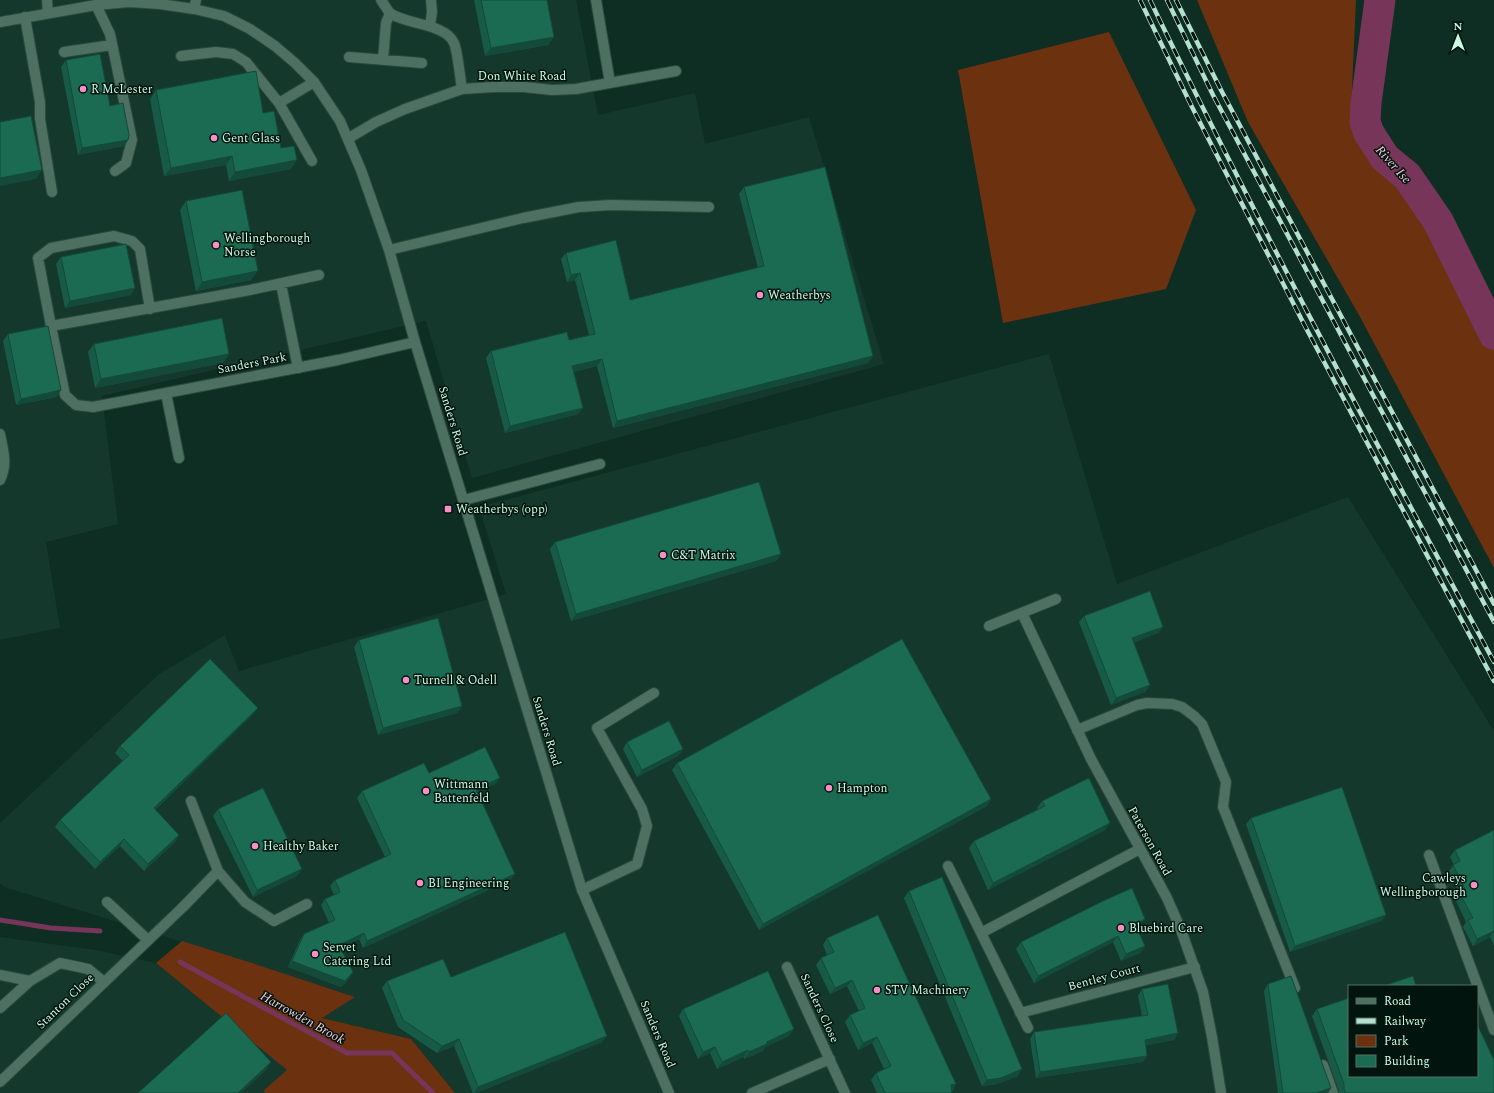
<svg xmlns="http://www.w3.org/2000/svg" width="1494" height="1093" font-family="Spectral,serif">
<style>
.built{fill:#15382c;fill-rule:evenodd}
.green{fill:#6c320f}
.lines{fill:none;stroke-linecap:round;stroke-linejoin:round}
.stream{stroke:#763559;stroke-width:5}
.river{stroke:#763559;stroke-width:31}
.service-casing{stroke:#294a3e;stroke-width:12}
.minor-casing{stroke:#294a3e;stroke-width:12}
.service{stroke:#4d7062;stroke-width:10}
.minor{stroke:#4d7062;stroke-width:10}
.rail-casing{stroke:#b5e0cf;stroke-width:4.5}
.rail{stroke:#01140d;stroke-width:3;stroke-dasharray:9;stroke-linecap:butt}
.wall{fill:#175b47}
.shaded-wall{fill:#134a39}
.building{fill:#1b6a52;stroke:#134a39}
.poi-dot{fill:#fa8fc7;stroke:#01140d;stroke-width:1.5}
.labels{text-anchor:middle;stroke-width:3;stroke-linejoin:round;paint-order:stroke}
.street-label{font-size:12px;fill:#cdfae7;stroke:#01140d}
.poi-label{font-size:12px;fill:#cdfae7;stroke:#01140d;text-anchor:start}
.water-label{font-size:13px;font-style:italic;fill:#f4cbde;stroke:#01140d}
</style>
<rect width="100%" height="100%" fill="#0e2d23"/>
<path class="built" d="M0,0H576L598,115L695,93L705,144L809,117L884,364L472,478L426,321L102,396L118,524L46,542L60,628L0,640Z
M1049,354L1117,584L1348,497L1494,731V1093H455L411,1039L322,1018L354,997L258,965L4,887L0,883V823L159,674L225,635L239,671L506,594L479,507ZM1349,986H1477V1076H1349Z
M0,937L96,950L156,963L288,1070L263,1091L266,1093H0Z"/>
<path class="green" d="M1197,0H1356L1351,110L1373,108L1369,133L1385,158L1407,176L1438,221L1494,334V568L1359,315L1248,122Z
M1109,32L1196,210L1166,289L1003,323L958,70Z
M182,941L258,965L355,997L322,1018L411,1039L455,1093H266L263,1091L287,1070L156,963Z"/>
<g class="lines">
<path class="stream" d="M0,920L51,928L100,931
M180,962L347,1053H392L433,1093"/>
<path class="river" d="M1380,0L1366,103L1365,122L1369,133L1385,158L1407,176L1438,221L1494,334"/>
<g class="service-casing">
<path id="service" d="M47,0L48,13
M381,0C384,4 387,10 390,13C406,25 445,23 454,43C458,53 460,78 462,89
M96,5L110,34L132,140L126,163L115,171
M194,9L196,0
M25,17L40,102V119L52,192
M430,26L432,12L431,0
M64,52L112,45
M181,56L216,52L233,54L246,62L279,103L312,161
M349,57L422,63
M383,60L386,23L390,13
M279,103L314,82
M281,284L298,368
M51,326L38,258L51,248L114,236L132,241L140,249L150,309
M93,407L76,405L65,395L51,326L250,290L319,275
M0,434C3,450 8,464 0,480
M1077,730L1137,705L1147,703L1172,704L1182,707L1194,716L1202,724L1226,782L1223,807L1295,988
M1429,855L1494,1030
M948,866L1028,1028
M218,871L245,902L274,921L307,904
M582,890L637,864L647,826L642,809L597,728L654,693
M183,907L218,871L191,801
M981,933L1140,849
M0,975L30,981
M0,1008L30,981L60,963L88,969L104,982
M1020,1013L1195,967
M1323,1065L1333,1093"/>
</g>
<g class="minor-casing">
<path id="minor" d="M596,0L610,83
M0,22L96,5L129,2L160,4L194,9L224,16L250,29L275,46L295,63L314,82L340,121L361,170L389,250L415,342L582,890L669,1093
M349,138L376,122L405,109L462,89L494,87H524L552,90L576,89L676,71
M389,250L523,218L579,207L611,205L709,207
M166,393L179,458
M93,407L338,360L415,342
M464,500L600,464
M1022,613L1091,759L1167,898L1181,930L1203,992L1212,1037L1221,1093
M989,626L1056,599
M107,902L148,940
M787,967L845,1093
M0,1082L183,907
M752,1093L830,1059"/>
</g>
<use href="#service" class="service"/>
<use href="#minor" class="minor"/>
<g class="rail-casing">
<path id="rail" d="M1140,0L1192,107L1306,328L1494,681
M1150,0C1258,224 1376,443 1494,662
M1167,0L1213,95L1494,622
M1176,0L1221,90L1494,604"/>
</g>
<use href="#rail" class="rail"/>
</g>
<path class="wall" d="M474,0H547L554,37L548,45L485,56Z
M66,60L110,106L128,140L124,146L78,155L61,67Z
M156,90L263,113L291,169L229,181L226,165L164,176L150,99Z
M744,187L868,363L613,428L597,366L574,372L583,408L578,414L505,433L486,358L491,351L569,340L589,335L575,280L567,282L561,259L566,253L630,300L758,268L739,194Z
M186,201L251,280L196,291L180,210Z
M61,257L131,295L65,308L56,264Z
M8,334L57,397L16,405L3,341Z
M94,344L229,354L223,363L95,388L88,352Z
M555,542L781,554L776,561L571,621L550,549Z
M1084,616L1163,627L1158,633L1133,643L1150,685L1145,692L1111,705L1079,622Z
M359,640L462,706L457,713L378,735L354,647Z
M258,708L253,714L155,810L179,835L175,842L144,871L120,846L95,869L55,827L60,820L123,761L115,753L120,746Z
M627,742L683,749L678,756L637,777L623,749Z
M677,763L991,799L987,806L759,930L672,770Z
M429,773L500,778L495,784L477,792L515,874L510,880L363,948L359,939L341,948L349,979L341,987L288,967L300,940L304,934L329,923L321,905L325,899L334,895L330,886L335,880L385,857L357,798L362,791Z
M1042,801L1110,823L1105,830L988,890L969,848L974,841L1038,810L1037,808Z
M218,809L297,876L253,897L213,816Z
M1251,818L1386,915L1381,921L1290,952L1246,824Z
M1494,830V946L1490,937L1473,946L1463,927L1466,922L1456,901L1460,895L1448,872L1454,865L1450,857L1455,850Z
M909,891L1018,1076L997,1084L982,1086L904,898Z
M1140,926L1137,928L1145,946L1140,953L1121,961L1113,942L1034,983L1016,949L1021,942Z
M827,938L956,1084L952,1091V1093H877L871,1080L876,1073L884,1069L872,1043L858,1050L845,1022L850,1015L859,1011L847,986L830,994L816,965L821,958L827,955L823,945Z
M451,977L602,1042L476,1093H473L454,1046L437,1053L398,1027L382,988L387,981Z
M1268,984L1328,1093H1278L1264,991Z
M1142,989L1178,1033L1174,1040L1146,1045L1147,1056L1143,1062L1036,1078L1030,1039L1034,1032L1142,1016L1138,996Z
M683,1009L789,1036L765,1047L763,1051L744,1059V1057L717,1069L710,1053L698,1059L679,1016Z
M1317,1009L1349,1076L1494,1093H1339V1091L1312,1016Z"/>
<path class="shaded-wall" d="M554,37L548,45L485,56L491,48Z
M128,140L124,146L78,155L82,148Z
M232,156L226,165L164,176L171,168Z
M297,160L291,169L229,181L235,172Z
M42,170L36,179L0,186V178Z
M258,271L251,280L196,291L202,282Z
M580,273L575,280L567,282L571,275Z
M135,288L131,295L65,308L70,301Z
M229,354L223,363L95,388L101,379Z
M873,356L868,363L613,428L617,421Z
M602,359L597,366L568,373L572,366Z
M61,390L57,397L16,405L21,399Z
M583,408L578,414L505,433L510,426Z
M781,554L776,561L571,621L576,614Z
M1163,627L1158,633L1127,645L1132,638Z
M1150,685L1145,692L1111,705L1116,698Z
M462,706L457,713L378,735L383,728Z
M258,708L253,714L149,815L154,808Z
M683,749L678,756L637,777L642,770Z
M500,778L495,784L471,795L476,789Z
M991,799L987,806L759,930L763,924Z
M1110,823L1105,830L988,890L993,883Z
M179,835L175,842L144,871L148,864Z
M124,839L120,846L95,869L100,862Z
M302,869L297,876L253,897L257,890Z
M515,874L510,880L363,948L367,941Z
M1386,915L1381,921L1290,952L1295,946Z
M1145,919L1140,926L1130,930L1135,924Z
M1494,931L1490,937L1473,946L1477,939Z
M364,933L359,939L335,951L339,945Z
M1118,936L1113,942L1034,983L1038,976Z
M1145,946L1140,953L1121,961L1126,954Z
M292,961L353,972L349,979L341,987L288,967Z
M852,980L847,986L830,994L835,988Z
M794,1029L789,1036L765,1047L763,1051L744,1059L749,1052L767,1042Z
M1178,1033L1174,1040L1140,1047L1145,1040Z
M607,1036L602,1042L476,1093H474L478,1087Z
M877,1037L872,1043L858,1050L863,1043Z
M459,1039L454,1046L437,1053L442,1046Z
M715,1047L710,1053L698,1059L703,1052Z
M748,1050L744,1057L717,1069L722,1062Z
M1147,1056L1143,1062L1036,1078L1040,1072Z
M271,1062L267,1069L241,1093H238Z
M1022,1069L1018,1076L997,1084L982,1086L987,1080Z
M956,1084L951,1091V1085Z
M1331,1088L1328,1093H1316Z"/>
<path class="building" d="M481,0H547L554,37L491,48Z
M100,54L110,106L123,103L129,135L128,140L82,148L66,60Z
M256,71L263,113L274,111L281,148L294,146L297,160L235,172L232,156L171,168L156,90Z
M31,116L42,170L0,178V122Z
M825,167L873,356L617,421L602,359L572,366L583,408L510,426L491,351L567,332L569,340L595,334L580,273L571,275L566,253L616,240L630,300L764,266L744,187Z
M242,190L258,271L202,282L186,201Z
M126,244L135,288L70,301L61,257Z
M222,318L229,354L101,379L94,344Z
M48,326L61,390L21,399L8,334Z
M759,482L781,554L576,614L555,542Z
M1150,591L1163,627L1132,638L1150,685L1116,698L1084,616Z
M438,618L462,706L383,728L359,640Z
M902,639L991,799L763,924L677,763Z
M210,659L258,708L154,808L179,835L148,864L124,839L100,862L60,820L129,755L120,746Z
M669,721L683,749L642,770L627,742Z
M485,747L500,778L476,789L515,874L367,941L364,933L339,945L353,972L345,981L292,961L304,934L335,920L325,899L340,892L335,880L391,854L362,791L424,763L429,773Z
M1089,778L1110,823L993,883L974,841L1045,806L1042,801Z
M1342,787L1386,915L1295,946L1251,818Z
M263,788L302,869L257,890L218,809Z
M1494,830V931L1477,939L1468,920L1473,918L1460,894L1466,891L1453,865L1460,861L1455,850Z
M942,877L1022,1069L1001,1078L987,1080L909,891Z
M1132,888L1145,919L1135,924L1145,946L1126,954L1118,936L1038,976L1021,942L1103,901Z
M878,915L956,1084L951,1085L952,1093H885L876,1073L891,1066L877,1037L863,1043L850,1015L865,1008L852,980L835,988L821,958L834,952L827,938Z
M565,932L607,1036L478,1087L459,1039L442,1046L403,1020L387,981L443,959L451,977Z
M768,971L794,1029L767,1042V1044L749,1052L748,1050L722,1062L715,1047L703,1052L683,1009Z
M1291,976L1331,1088L1316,1093H1283L1268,984Z
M1413,976L1416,986H1383Z
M1168,984L1178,1033L1145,1040L1147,1056L1040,1072L1034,1032L1148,1015L1142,989Z
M1349,998V1076H1477V1024L1494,1060V1093H1345L1344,1089V1084L1317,1009Z
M226,1013L271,1062L238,1093H138Z"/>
<g class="poi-dot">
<circle cx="83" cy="89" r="4"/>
<circle cx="214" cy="138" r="4"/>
<circle cx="216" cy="245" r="4"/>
<circle cx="760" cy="295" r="4"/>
<rect x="444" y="505" width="8" height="8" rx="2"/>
<circle cx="663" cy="555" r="4"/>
<circle cx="406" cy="680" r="4"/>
<circle cx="829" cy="788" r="4"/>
<circle cx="426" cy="791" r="4"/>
<circle cx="255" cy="846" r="4"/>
<circle cx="420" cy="883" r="4"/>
<circle cx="1474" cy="885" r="4"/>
<circle cx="1121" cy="928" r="4"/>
<circle cx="315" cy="954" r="4"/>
<circle cx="877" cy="990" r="4"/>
</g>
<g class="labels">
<g class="street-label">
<text x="522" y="80">Don White Road</text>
<text transform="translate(252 363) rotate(-11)" y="4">Sanders Park</text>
<text transform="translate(453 421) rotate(73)" y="4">Sanders Road</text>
<text transform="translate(547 731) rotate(73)" y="4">Sanders Road</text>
<text transform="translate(1150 841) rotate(61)" y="4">Paterson Road</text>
<text transform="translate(1104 977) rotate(-15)" y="4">Bentley Court</text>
<text transform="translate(65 1001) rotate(-44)" y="4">Stanton Close</text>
<text transform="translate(820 1008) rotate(65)" y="4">Sanders Close</text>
<text transform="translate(658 1034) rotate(67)" y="4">Sanders Road</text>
</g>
<g class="poi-label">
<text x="91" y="93">R McLester</text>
<text x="222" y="142">Gent Glass</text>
<text x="224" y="242">Wellingborough<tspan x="224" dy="14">Norse</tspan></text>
<text x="768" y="299">Weatherbys</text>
<text x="456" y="513">Weatherbys (opp)</text>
<text x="671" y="559">C&amp;T Matrix</text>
<text x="414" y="684">Turnell &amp; Odell</text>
<text x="434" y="788">Wittmann<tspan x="434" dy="14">Battenfeld</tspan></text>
<text x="837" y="792">Hampton</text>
<text x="263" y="850">Healthy Baker</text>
<text x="1466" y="882" text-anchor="end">Cawleys<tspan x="1466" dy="14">Wellingborough</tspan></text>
<text x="428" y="887">BI Engineering</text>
<text x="1129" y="932">Bluebird Care</text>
<text x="323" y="951">Servet<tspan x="323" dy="14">Catering Ltd</tspan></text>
<text x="885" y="994">STV Machinery</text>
</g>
<g class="water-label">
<text transform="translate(1394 164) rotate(48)" y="5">River Ise</text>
<text transform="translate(303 1017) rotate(29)" y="5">Harrowden Brook</text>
</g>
</g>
<rect x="1348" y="985" width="130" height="92" fill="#01140d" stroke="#537064"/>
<rect x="1356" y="998" width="20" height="6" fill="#4d7062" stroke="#537064"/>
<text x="1384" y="1005" font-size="12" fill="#cdfae7">Road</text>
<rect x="1356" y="1018" width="20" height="6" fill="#b5e0cf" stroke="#537064"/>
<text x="1384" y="1025" font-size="12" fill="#cdfae7">Railway</text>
<rect x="1356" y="1035" width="20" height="12" fill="#6c320f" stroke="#537064"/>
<text x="1384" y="1045" font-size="12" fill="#cdfae7">Park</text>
<rect x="1356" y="1055" width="20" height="12" fill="#1b6a52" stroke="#537064"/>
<text x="1384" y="1065" font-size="12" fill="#cdfae7">Building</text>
<g transform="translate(1458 36)" stroke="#01140d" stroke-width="3" paint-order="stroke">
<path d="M0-3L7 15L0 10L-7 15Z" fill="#cdfae7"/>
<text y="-6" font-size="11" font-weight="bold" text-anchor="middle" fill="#cdfae7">N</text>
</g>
</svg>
